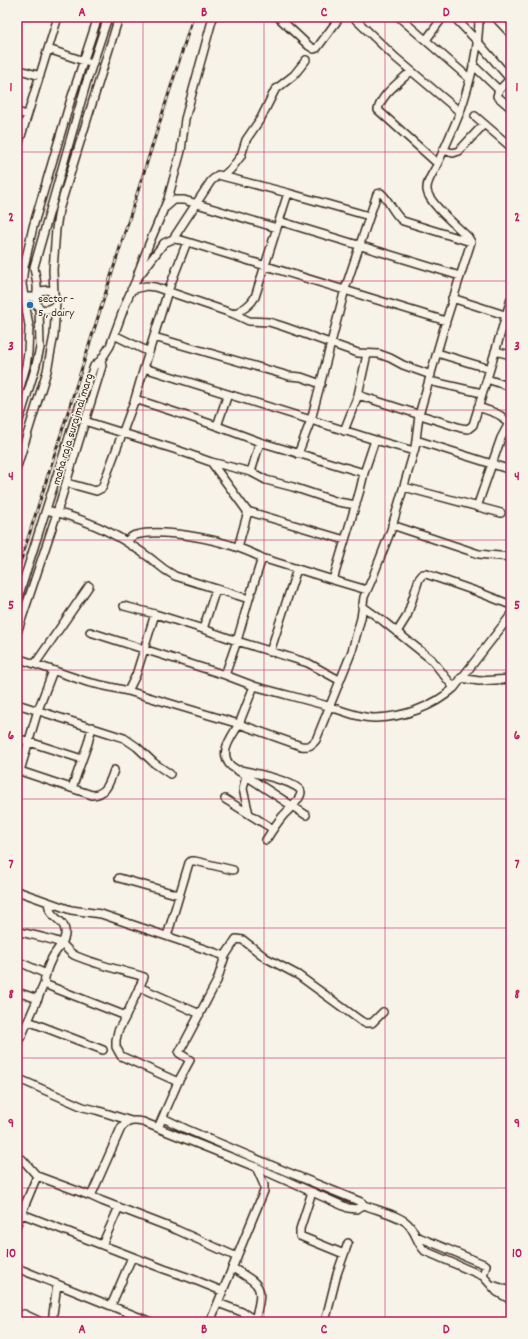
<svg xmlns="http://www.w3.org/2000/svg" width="528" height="1339" font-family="Dekko,sans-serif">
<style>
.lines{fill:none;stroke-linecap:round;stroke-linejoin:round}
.minor-casing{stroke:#3b2a1e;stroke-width:10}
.minor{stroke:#f7f3e8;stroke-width:7}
.rail-casing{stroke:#3b2a1e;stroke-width:3}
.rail{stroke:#f7f3e8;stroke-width:1.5;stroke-dasharray:4.5;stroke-linecap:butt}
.grid{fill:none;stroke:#c2185b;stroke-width:1;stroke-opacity:0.55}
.poi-dot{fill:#1f6fb2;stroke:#f7f3e8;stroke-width:1.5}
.labels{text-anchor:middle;stroke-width:3;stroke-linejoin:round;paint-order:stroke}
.poi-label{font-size:12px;fill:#3b2a1e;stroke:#f7f3e8;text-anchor:start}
.street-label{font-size:12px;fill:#3b2a1e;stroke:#f7f3e8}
.neatline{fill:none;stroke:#c2185b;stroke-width:1.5}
.grid-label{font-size:13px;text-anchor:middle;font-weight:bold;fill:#c2185b}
</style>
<rect width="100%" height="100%" fill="#f7f3e8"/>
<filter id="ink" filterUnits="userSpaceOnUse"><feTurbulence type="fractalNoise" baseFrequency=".025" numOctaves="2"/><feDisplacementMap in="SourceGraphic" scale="8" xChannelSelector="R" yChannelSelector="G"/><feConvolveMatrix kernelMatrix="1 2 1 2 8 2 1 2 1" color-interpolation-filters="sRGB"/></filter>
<g filter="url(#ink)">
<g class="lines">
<g class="minor-casing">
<path id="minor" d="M58,17L48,49L87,62
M278,17L309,46L314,49L317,48L340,17
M353,17L396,58L460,112
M399,17L470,79
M454,17L478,42L510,79
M495,17L511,34
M426,40L443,17
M473,65L499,90
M17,69L40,76
M411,71C400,82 381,94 378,110L438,164
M511,78L499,90L497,96L511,108
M17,112L27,115
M475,116L511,147
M17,149L48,49
M443,150L453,153L459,151L484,124
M223,176L231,169L241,156L246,140L261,118L275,90L294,75L306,60
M166,207L174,200H184L277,228
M279,221L460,276
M173,239L211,181L218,175L288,193
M138,273L149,244L168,199L181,151L185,119L213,17
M131,290L146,286L155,287L234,314L249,321L269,322L282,326L358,353L379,354L390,358L403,365L431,375
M17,294L25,297H36
M38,294L40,291L48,290L54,294
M452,298L511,317
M55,305C49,311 37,312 36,301C35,298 37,295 37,292C38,284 35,275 34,267L86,84L108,17
M234,314C243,309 250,306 255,297L288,193L369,216
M114,335L149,352
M154,337L289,376L301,377L321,384
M495,351L511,355
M437,353L490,369
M144,368L168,291L187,242
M487,379L511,387
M429,381L482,393
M358,395L461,428L468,429L473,425L477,412L511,299
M17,398L26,366L28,352L29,326L22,284L24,267L33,227L71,99L98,17
M135,399L217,426L260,442L364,473
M478,407C486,410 495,412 501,416C505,419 507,424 511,426
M75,418L177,450L211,462L247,511V515L238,547
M217,426L228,394
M17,427L35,369L40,348L39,307
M344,431L358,395L367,354
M375,440L414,451
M416,440L511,470
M298,454L311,420L345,289L377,194L381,193C390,201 393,214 403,221L471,242
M211,462L251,472L266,480L293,487L338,502L356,505
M17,467L47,371L54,335L56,301L54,294L53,270L56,229L59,210L119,17
M251,472L260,442
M67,483L96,491L102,488L135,399L144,368L375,440L364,473L360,490L333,580L262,558
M404,487L501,513
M477,507L501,438L508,425
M46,510C74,516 103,527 128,543C137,549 147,555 155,562C163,569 166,571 175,576L249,599L262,558C255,554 247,551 239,548C215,539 161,528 136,535C131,536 129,539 126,542
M247,511L345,540
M392,525L479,554L488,555L511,557
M333,580L367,590
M17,601L75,418L94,366L101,360L110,346L127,300L136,280L164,243L173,239L181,240L446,321L471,242L468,237C458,227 428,203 427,190C426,181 434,172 437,165C445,147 453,130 460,112C470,83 479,47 479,17
M124,606L155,614
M362,606L383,621L432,660L454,688
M203,629L237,641L249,599
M90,632L225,675L237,641L308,663L339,680
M397,632L407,616L419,579L423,574H426L478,592L511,605
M17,633L55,519L102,366L101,360
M270,652L297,569
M17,658L87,682L128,691L136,675L155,614L203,629L216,589
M35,664L89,586
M461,678L479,681L511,679
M254,686C279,693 303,699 328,706C343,711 359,718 375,718C404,717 433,707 454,688L511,615
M128,691L239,724L254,686L225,675
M17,704L124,738L137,747L154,763L170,774
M17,738L82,759
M17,770L92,795C107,794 109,783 114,770
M240,770C250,772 300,782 301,792C301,800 287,811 282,817C276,824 271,832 266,840
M20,771L38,710L53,671
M246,776L243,789L249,814
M72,788L88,743L92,727
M225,799L273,829
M306,815L231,766C218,753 231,738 239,724L301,746C308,747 311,746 316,740L352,651L361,618L364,597L372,579L391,530L415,448L419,415L446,321
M119,878L179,895
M17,891L48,902C50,921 63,917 65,930C67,942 55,950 51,960C47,968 45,975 44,984L126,1016L118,1031L116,1040V1047L121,1056L178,1082L158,1128
M48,902L71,910L101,914L225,956L217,981L179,1053L190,1060L178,1082
M17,931C29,935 52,938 62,944C67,948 69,953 76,956C98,965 121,970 144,977L126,1016
M167,936L189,863L191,861H195L233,870
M225,956L236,939L243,940L266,958L298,975L361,1021L365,1023H372L383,1012
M17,961L46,974
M139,987L200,1014
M17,992L38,999
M28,1021L103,1050
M17,1043L22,1035L44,984
M17,1078L83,1107L96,1110L131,1121
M163,1118L186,1129L285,1171L346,1196L361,1202L364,1205C376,1210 399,1215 408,1224C416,1232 417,1244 425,1251L483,1276
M17,1157L23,1160L37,1176
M312,1192L300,1229V1236L344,1254
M91,1196L121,1128C127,1120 134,1120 143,1122L258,1168L348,1208L356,1209L364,1205
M17,1212L164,1269L190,1278L222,1291
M17,1224L37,1176L91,1196L102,1201L177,1230L237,1257
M416,1236L486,1265L483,1276L497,1292L511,1300
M102,1245L119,1207
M17,1268L151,1322
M233,1268C262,1286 264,1285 255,1320
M492,1285L511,1291
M218,1303L242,1312L255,1320L254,1322
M111,1306L132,1257
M24,1314L41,1322
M52,1322L57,1284
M210,1322L264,1191V1185L256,1167
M325,1322L337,1274L348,1243"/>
</g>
<use href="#minor" class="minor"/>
<g class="rail-casing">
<path id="rail" d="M17,573L193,17"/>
</g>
<use href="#rail" class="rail"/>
</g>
</g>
<path class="grid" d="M143,17V1322M264,17V1322M385,17V1322M17,152H511M17,281H511M17,410H511M17,540H511M17,670H511M17,799H511M17,928H511M17,1058H511M17,1188H511"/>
<circle class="poi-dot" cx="30" cy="305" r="4"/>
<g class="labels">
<g class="poi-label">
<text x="38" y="302">sector -<tspan x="38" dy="14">5 , dairy</tspan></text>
</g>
<g class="street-label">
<text transform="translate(72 429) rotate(-73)" y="4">maha raja surajmal marg</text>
</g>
</g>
<rect width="528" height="1339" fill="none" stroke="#f7f3e8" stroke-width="44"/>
<rect x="22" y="22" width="484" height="1295" class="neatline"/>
<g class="grid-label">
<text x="82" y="16">A</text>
<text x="204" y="16">B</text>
<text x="324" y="16">C</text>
<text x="446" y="16">D</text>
<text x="11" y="91">1</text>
<text x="517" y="91">1</text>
<text x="11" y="221">2</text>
<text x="517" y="221">2</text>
<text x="11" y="350">3</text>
<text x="517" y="350">3</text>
<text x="11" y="480">4</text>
<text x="517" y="480">4</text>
<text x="11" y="609">5</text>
<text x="517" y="609">5</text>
<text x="11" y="739">6</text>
<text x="517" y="739">6</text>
<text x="11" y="868">7</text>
<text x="517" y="868">7</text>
<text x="11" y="998">8</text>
<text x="517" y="998">8</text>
<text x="11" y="1127">9</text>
<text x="517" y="1127">9</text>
<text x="11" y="1257">10</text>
<text x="517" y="1257">10</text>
<text x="82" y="1333">A</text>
<text x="204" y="1333">B</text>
<text x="324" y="1333">C</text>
<text x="446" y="1333">D</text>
</g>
</svg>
